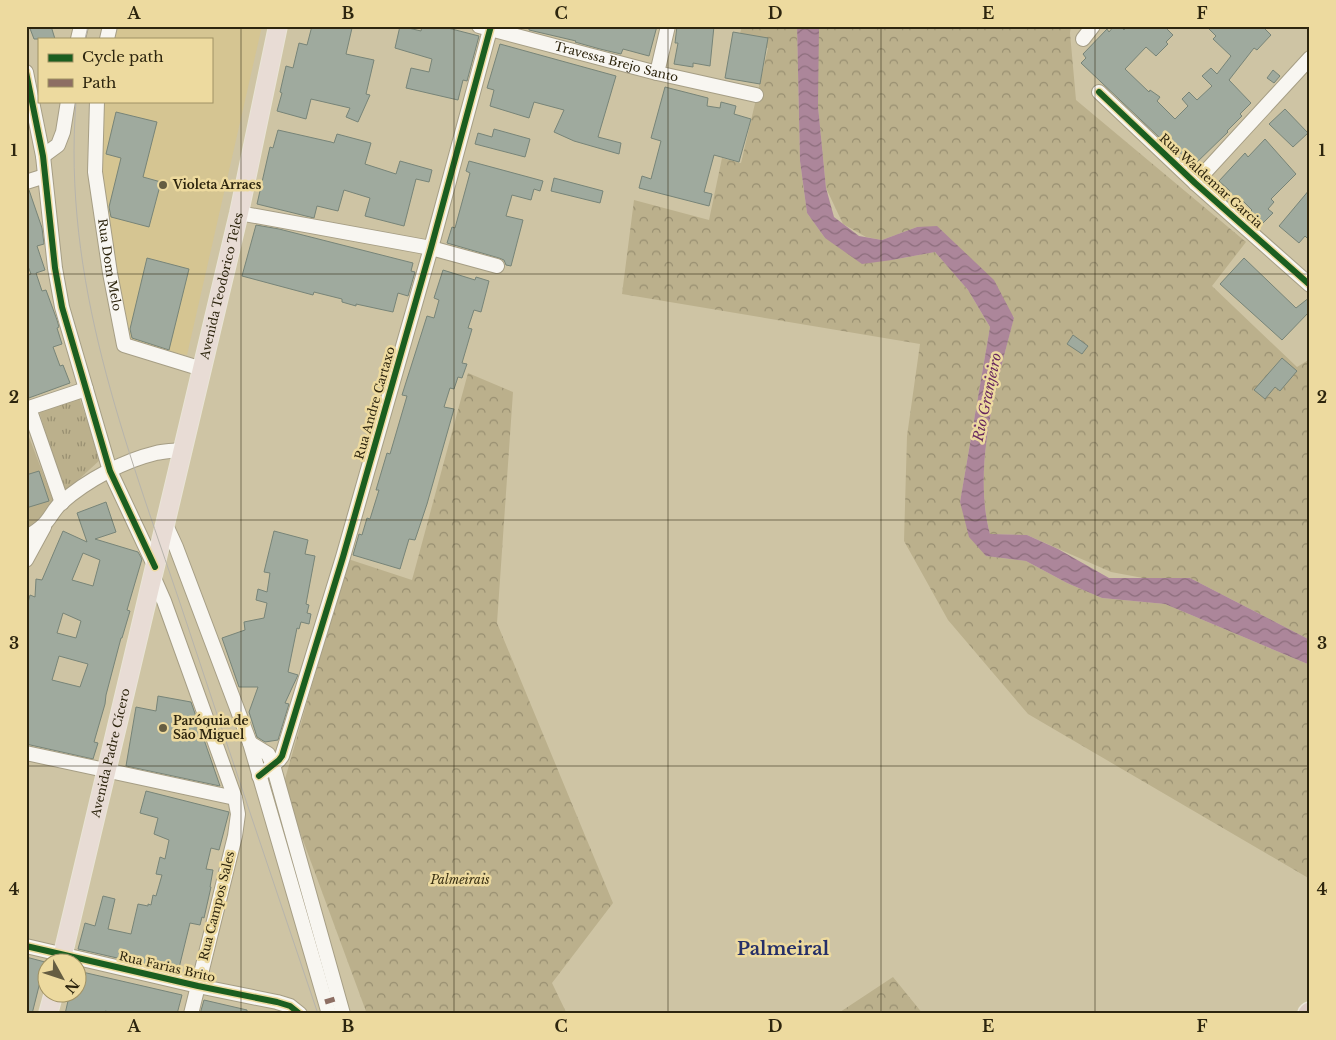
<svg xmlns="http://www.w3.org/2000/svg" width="1336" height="1040" font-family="'Libre Baskerville',serif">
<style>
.built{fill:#d5c592}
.green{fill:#bbb08c}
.forest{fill:url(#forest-crowns)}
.park{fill:url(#park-tufts)}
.water{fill:url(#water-waves)}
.building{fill:#9faa9e;stroke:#778478;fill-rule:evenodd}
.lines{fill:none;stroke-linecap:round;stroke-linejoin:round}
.minor-casing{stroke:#a69e85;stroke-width:16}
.major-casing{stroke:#e9e4d6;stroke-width:20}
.highway-casing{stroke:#e9e4d6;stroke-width:24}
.minor{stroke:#f8f6f1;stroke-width:14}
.major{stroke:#e8dcd5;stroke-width:18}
.highway{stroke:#ddcbc3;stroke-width:21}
.tram{stroke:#b7b4ac;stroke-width:1}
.quiet{stroke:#8d6e63;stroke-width:5;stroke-dasharray:10 5;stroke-linecap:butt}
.cycleway-casing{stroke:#edda9f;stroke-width:9}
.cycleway{stroke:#1b5e20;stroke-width:6}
.grid{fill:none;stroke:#2d250e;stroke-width:1;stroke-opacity:0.55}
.poi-dot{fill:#655d42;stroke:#edda9f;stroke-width:2}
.labels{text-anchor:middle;stroke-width:5;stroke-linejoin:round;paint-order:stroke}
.street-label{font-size:12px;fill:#2d250e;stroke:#edda9f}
.poi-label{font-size:12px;font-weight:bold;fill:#2d250e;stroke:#edda9f;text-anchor:start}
.park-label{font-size:12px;font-style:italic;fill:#372e10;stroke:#edda9f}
.water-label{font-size:14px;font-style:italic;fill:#66265e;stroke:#edda9f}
.district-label{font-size:18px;font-weight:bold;fill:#252f68;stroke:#edda9f}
.neatline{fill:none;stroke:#2d250e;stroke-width:2}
.grid-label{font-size:16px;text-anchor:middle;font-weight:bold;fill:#2d250e}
</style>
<defs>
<pattern id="forest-crowns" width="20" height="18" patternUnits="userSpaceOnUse" patternTransform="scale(1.25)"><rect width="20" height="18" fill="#bbb08c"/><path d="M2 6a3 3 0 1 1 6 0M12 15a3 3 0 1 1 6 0" fill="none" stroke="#988f71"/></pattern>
<pattern id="park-tufts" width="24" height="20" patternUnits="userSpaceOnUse" patternTransform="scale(1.25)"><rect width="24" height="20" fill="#bbb08c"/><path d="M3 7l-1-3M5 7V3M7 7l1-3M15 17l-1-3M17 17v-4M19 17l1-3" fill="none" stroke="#988f71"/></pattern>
<pattern id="water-waves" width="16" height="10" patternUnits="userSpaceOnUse" patternTransform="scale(1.25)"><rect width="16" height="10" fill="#ac869a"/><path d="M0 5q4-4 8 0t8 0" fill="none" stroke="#8c6d7c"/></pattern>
</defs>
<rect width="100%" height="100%" fill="#cec4a4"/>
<path class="built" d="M119,26H262L187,355L125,347L98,155L100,101H211V39H115Z"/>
<path class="green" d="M26,429L55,505L26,529Z"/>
<path class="forest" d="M742,26H797L800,161L807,213L825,238L892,260L935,252L968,290L990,327L960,502L986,556L1026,561L1067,583L1102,598L1165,604L1310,665V879L1028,714L948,620L904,541L907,436L920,344L622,294L634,200L709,220L722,158L741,163L768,48L738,41Z
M818,26H1071L1070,33L1076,100L1246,242L1212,286L1297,367L1310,359V640L1190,578H1143L1111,572L1027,535L990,534C972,465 997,385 1014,317L917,227L882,240L866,237L843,224L826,188L818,106Z
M468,373L513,392L497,623L613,903L552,983L567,1014H367L283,786L348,559L412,580Z
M893,977L923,1014H837Z"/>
<path class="park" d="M79,397L101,459L64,493L39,411Z"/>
<path class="water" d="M797,26H819L818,106L826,188L834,217L859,236L882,240L917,227L937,226L994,280L1014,318C997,383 972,467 990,534L1027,535L1058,549L1109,578H1190L1310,640V665L1165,604L1102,598L1067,583L1026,561L986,556L969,537L960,502L990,327L968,290L935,252L892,260L862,264L825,238L807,213L800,161Z"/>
<path class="building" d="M29,26H51L55,39H34Z
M312,26H343L352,28L346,54L374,60L366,94L370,95L358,122L346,117L350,108L311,99L306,119L277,111L282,93L280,92L286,66L293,68L299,43L307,45Z
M400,26L421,31L422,26H440L479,36L467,81L463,80L458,100L406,88L411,68L429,72L432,59L395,48Z
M529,26H657L649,56L623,49L621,54L600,49L575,42L576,41L529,30Z
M677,26H714L710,66L693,63V67L674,64L678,43H675Z
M1114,26H1120L1124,30L1127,26H1164L1173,35L1166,42L1168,44L1156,56L1146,47L1125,69L1149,92L1150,90L1160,97L1157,101L1175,119L1188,106L1182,99L1189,92L1197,100L1212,86L1202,76L1211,68L1217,74L1231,56L1213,39L1216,36L1206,26H1262L1271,35L1257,50L1254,48L1229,80L1251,103L1240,114L1242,116L1227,131L1228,132L1193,166L1163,135L1160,138L1081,63L1086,58L1083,54L1107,29L1109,32Z
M733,32L768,38L760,84L725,78Z
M500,44L616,76L598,137L621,143L619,154L574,141L554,132L564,110L534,102L529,118L490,106L494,90L487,88Z
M1273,70L1280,76L1274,83L1267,78Z
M665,87L708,98L707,106L720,108L721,102L736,106L734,114L751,119L739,162L714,155L704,192L712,194L709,206L639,188L642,176L651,179L661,141L651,138Z
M1285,109L1308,133L1293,147L1269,124Z
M116,112L157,122L143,177L161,182L149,227L111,217L109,207L121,158L106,154Z
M494,129L530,139L525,157L475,144L478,133L492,137Z
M278,130L331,142L334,143L337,134L371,143L365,164L396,174L400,161L432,170L429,182L416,179L404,226L365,216L370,198L344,190L338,211L317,206L314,218L257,204L270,147L273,148Z
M1265,139L1296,174L1271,199L1274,202L1268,209L1273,213L1259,227L1247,215L1252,210L1238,196L1232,202L1226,195L1230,191L1219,181L1245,153L1248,157Z
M469,161L543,181L540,191L534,189L531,200L512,195L506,216L523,220L511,266L506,265L504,260L499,258L447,243L452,227L455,228L470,173L466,171Z
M554,178L603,191L600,203L551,191Z
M1310,189V241L1305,236L1299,243L1279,226Z
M29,190L42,228L44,244L37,246L45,270L36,273L42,291L46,290L57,320L59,327L57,328L62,344L53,347L60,366L63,365L70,383L26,399V276L31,274L26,261V191Z
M256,225L279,229L413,263L411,271L415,272L408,296L398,293L393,312L356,304V306L342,302V299L314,292L313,295L242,276Z
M147,258L189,269L169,350L132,338L130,329Z
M1244,258L1296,308L1310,297V311L1282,340L1220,284Z
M443,270L475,280L476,277L489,281L481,312L474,310L468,328L472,329L462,363L467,364L462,378L458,377L454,389L450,388L444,407L454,409L427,504L415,540L409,539L400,569L353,555L359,534L362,535L367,518L370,519L379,490H376L387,453L390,454L407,396L402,395L427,316L434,318L439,300L434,298Z
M1073,335L1088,346L1082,354L1067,344Z
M1282,358L1297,371L1280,391L1275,387L1265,399L1254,390Z
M39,471L49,501L26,508V475Z
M106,502L116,532L95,539L138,552L142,559L127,610L130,611L122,638H121L106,695L105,704L94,742L98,743L93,759L26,744V610L30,595L35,597L36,579L42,580L63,531L87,542L77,513ZM83,553L100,560L93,586L72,580ZM63,613L81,621L76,638L57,633ZM59,656L88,664L80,687L52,680Z
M274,531L308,540L305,554L315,556L306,604L309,605L307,613L311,614L309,624L301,622L299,629L297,628L288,672L298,675L285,703L289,704L278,740L265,742L257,737L249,712L258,687H239L222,638L245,630L244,622L264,618L267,603L256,600L258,589L267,592L270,573L264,572Z
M158,696L191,702L220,786L126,766L136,707L156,711Z
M146,791L229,812L219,850L211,848L206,869L213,870L210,887H211L204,918L202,917L200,925L190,923L178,972L78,949L85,923L95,926L103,896L115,899L108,929L131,934L138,904L148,906V904L151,905L153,895L156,896L162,875L156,874L160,857L165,859L169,840L154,834L158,818L140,813Z
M26,957L45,962L32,1014H26Z
M78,971L182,995L177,1014H118L105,1011L104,1014H65L70,992H78Z
M204,1000L247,1010V1014H200Z"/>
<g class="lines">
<g class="minor-casing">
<g id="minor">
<path id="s1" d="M479,26L657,73L756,95"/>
<path d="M78,39L81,26"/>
<path d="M107,39L110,26"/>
<path d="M1083,39L1093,26"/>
<path d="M26,72L43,156L55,268L62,307L110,471L155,567"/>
<path d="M657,73L668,26"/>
<path d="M1099,92L1195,183L1310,285"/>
<path id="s2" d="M97,101L95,172L110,273L124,345L202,369"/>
<path d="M43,156L58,145L63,132L68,101"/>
<path d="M26,182L45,176"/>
<path d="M1195,183L1310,58"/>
<path d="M239,213L431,248L497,266"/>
<path d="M29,408L62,503"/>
<path d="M26,409L86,389"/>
<path d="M165,523L176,547L250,743L329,1014"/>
<path d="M26,538C33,533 42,528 47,521C52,515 55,508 61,503C87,480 123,461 156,453C165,451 174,451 183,449"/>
<path d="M26,560L44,527"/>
<path d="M153,576L164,601L235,798L238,814L235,836L191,1014"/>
<path d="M250,743L268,754L273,765L343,1014"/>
<path d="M26,753L235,798"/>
<path d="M259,776L279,760L282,756L343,557L431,248L491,26"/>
<path d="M26,946L198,986L277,1002L290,1006L300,1014"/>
</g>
</g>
<g class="major-casing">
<g id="major">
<path id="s3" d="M61,962L239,213L278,26"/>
<path d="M48,1014L54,992"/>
</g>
</g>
<g class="highway-casing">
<path id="highway" d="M1309,1014L1310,1013"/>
</g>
<use href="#minor" class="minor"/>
<use href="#major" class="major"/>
<use href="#highway" class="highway"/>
<path class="tram" d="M85,39L88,26
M76,101C62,281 125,440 181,606C226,742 272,878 318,1014"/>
<path class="quiet" d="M325,1002L338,998"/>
<g class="cycleway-casing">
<path id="cycleway" d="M26,72L43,156L55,268L62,307L110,471L155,567
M1099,92L1195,183L1310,285
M259,776L279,760L282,756L343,557L431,248L491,26
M26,946L198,986L277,1002L290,1006L300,1014"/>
</g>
<use href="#cycleway" class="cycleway"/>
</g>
<path class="grid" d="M241,26V1014M454,26V1014M668,26V1014M881,26V1014M1095,26V1014M26,274H1310M26,520H1310M26,766H1310"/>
<g class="poi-dot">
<circle cx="163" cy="185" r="5"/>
<circle cx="163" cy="728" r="5"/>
</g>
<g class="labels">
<g class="street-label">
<text dy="4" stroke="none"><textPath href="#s1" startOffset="142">Travessa Brejo Santo</textPath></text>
<text transform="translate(1211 181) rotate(42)" y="4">Rua Waldemar Garcia</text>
<text dy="4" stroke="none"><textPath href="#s2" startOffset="165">Rua Dom Melo</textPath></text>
<text dy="4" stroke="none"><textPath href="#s3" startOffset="695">Avenida Teodorico Teles</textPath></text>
<text transform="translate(375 403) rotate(-74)" y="4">Rua Andre Cartaxo</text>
<text dy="4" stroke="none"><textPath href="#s3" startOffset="215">Avenida Padre Cícero</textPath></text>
<text transform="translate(217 906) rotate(-76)" y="4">Rua Campos Sales</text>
<text transform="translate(167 967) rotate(13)" y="4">Rua Farias Brito</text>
</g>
<g class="poi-label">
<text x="173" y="189">Violeta Arraes</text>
<text x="173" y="725">Paróquia de<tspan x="173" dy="14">São Miguel</tspan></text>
</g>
<g class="park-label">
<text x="460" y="884">Palmeirais</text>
</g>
<g class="water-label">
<text transform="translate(987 397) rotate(-78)" y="5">Rio Granjeiro</text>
</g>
<g class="district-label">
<text x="783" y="955">Palmeiral</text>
</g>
</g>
<rect width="1336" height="1040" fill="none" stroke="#edda9f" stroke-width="55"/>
<rect x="38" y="38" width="175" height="65" fill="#edda9f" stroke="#a09265"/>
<rect x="48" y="54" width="25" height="8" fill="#1b5e20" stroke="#a09265"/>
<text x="82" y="62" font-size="15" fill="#2d250e">Cycle path</text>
<rect x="48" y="79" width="25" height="8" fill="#8d6e63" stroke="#a09265"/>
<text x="82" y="88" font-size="15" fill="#2d250e">Path</text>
<g transform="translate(62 978) rotate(130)"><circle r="24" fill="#edda9f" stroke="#a09265"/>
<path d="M0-4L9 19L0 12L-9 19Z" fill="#655d42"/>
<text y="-8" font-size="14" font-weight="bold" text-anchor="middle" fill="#2d250e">N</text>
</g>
<rect x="28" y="28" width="1280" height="984" class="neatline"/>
<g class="grid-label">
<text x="134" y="19">A</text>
<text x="348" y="19">B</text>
<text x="561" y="19">C</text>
<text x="775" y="19">D</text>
<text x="988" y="19">E</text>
<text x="1202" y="19">F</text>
<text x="14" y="156">1</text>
<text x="1322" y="156">1</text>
<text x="14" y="403">2</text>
<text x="1322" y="403">2</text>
<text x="14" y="649">3</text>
<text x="1322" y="649">3</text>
<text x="14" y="895">4</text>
<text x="1322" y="895">4</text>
<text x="134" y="1032">A</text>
<text x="348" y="1032">B</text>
<text x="561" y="1032">C</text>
<text x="775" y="1032">D</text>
<text x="988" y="1032">E</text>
<text x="1202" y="1032">F</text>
</g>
</svg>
